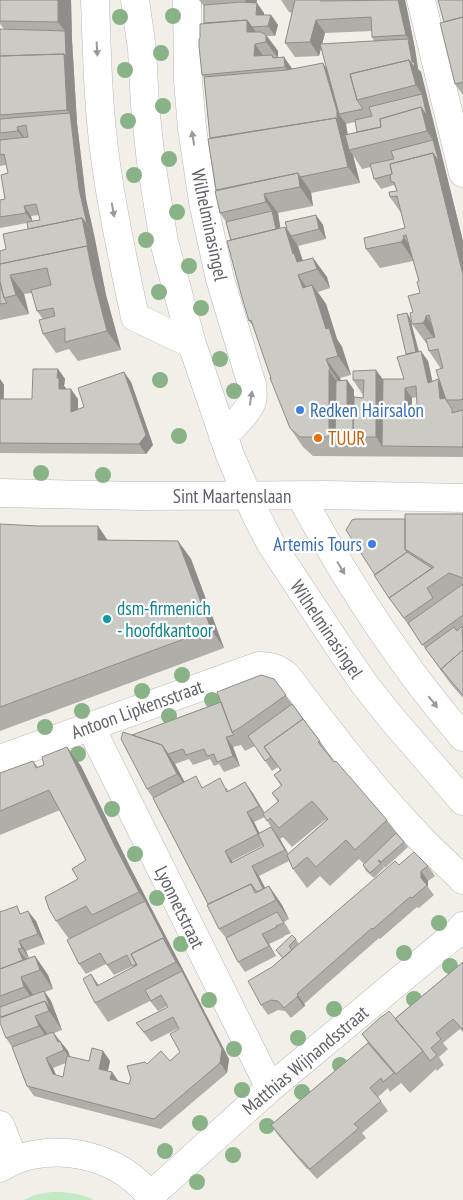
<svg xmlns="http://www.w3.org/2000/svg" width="463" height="1200" font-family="'PT Sans Narrow',sans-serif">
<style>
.green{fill:#c5e8c5}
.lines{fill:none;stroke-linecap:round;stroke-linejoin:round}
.minor-casing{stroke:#b5b8bc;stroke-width:29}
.minor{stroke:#fff;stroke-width:28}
.tree{fill:#89b387}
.wall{fill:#afaea9;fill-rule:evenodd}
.shaded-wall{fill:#8f8d8a}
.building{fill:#cccac5;stroke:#8f8d8a;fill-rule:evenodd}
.oneway{fill:#979a9d}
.shop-dot{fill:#3f7fe0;stroke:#fff;stroke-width:2}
.food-dot{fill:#e8710a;stroke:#fff;stroke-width:2}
.culture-dot{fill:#0f9aa8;stroke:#fff;stroke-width:2}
.labels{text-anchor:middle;stroke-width:4.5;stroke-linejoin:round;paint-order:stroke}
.street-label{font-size:19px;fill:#5f6368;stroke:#fff}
.shop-label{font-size:19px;fill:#366cbe;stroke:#fff;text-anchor:start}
.food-label{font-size:19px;fill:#c56008;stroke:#fff;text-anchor:start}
.culture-label{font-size:19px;fill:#0d838f;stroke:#fff;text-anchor:start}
</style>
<rect width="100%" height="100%" fill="#f1efe8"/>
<path class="green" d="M52,1192C67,1192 81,1193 94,1200H24L34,1195Z"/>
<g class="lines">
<g class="minor-casing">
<path id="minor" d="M95,0C97,55 98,110 106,164C113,215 124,266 135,317L192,344
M135,0L142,49L145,106L151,162L164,242L192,344L230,455L256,515L271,544L339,647L365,685L393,720L463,801
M187,0L188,81L192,128L203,202L220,279L252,385C252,390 254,396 252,401C248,413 232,427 223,436
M421,0L463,173
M0,493L138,496L328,495L463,498
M300,495C347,582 398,662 463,737
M90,726L270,1088
M0,759L259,666C270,666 278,668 287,676C330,733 374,791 425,843C437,855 450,867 463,880
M0,1125L14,1160
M0,1168C10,1162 21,1157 32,1155C76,1146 127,1162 153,1200
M150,1196L270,1088L459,931L463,926"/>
</g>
<use href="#minor" class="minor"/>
</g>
<g class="tree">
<circle cx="173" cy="16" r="8"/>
<circle cx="120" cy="17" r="8"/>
<circle cx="161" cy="53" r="8"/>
<circle cx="125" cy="70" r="8"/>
<circle cx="163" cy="106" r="8"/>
<circle cx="128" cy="121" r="8"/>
<circle cx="169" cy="159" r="8"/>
<circle cx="134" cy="175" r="8"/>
<circle cx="177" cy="212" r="8"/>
<circle cx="146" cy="240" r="8"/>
<circle cx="189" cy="266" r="8"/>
<circle cx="159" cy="292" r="8"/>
<circle cx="201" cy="308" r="8"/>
<circle cx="220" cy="359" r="8"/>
<circle cx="160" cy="380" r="8"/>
<circle cx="234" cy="391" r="8"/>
<circle cx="179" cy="436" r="8"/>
<circle cx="41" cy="473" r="8"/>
<circle cx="103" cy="475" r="8"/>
<circle cx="182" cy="675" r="8"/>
<circle cx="142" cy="691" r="8"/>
<circle cx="212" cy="700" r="8"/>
<circle cx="82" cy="711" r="8"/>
<circle cx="169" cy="716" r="8"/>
<circle cx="45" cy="727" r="8"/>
<circle cx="78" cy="754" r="8"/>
<circle cx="112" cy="809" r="8"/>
<circle cx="135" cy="854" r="8"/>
<circle cx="157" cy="898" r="8"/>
<circle cx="439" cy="923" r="8"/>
<circle cx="181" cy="944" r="8"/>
<circle cx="404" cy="953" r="8"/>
<circle cx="450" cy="966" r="8"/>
<circle cx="414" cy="999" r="8"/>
<circle cx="209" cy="1000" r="8"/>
<circle cx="334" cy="1009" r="8"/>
<circle cx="298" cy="1038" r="8"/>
<circle cx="234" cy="1049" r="8"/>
<circle cx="340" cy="1065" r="8"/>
<circle cx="242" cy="1090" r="8"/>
<circle cx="302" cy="1092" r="8"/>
<circle cx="200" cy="1123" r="8"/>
<circle cx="267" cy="1126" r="8"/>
<circle cx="165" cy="1151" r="8"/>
<circle cx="233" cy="1155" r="8"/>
<circle cx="197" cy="1182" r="8"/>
</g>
<path class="wall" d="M0,0H71L72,40L77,123L86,199L106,295L121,350L78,361L69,349L56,353L43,334V319L37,311L32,293L24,294L29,314L0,320V251L6,249L28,229L27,223L0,228V200L5,199L8,173L6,165L0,166V29H4L0,24ZM39,215L40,220L32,221L31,216Z
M199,0H257L256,3L264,13V15H271L278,25L275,36H267L278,51V57H284L292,69H327L321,48L319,56L295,57L285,43L292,13L289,12L281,0H405L415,49L418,69L421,72L463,241V457L313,456L303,447L290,428L253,326L249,321L226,222L220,213L216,190L210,138L204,77L202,75L200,38L204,23V6ZM372,31V37L374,41L322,44L325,33ZM355,122L357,132L348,134L346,124ZM353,155L362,169L371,167L374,179L381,189L394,185L397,191L390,197L401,213L405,228L366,249L380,268L413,261L419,281L420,293L413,312L412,324L426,343H427L429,351L441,369L440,383L432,381L428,361L419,351L410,318L407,313L406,354L404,379L353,380L363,395V398L354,397V390L347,380L341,381L340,378L351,375L342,347L337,339L326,304L318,292L330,288L327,277L313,258L303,261L298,246L326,239L323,225L316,215L286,228H280L278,213L313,206L311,193L360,183ZM417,397V405L412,406V398Z
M463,0V95L455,84L444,22Z
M58,369L65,379L64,386L66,389L78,399V409L84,407L124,372L131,382L153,445L146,454L0,453V379L4,385V399H32Z
M463,514V698L450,683L389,598L405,519Z
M0,524L107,540L178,541L191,559L224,648L0,731Z
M274,679L320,741L333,760H332L387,820L408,847L385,868L383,865L384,868L374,878L366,871L363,865L364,864L359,859L330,886L320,876L307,888L293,869L289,861L259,876L265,888L269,886L282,905L289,919L284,922L291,933L284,936V937L269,944L276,956L245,972L238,962L226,938L219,929L208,904L153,798L147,789L132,735L221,702ZM241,745L245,751L255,746L272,771L278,767L280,770L274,775L281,786L272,793L278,802L265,813L252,792L228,791L227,788L203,787L185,782L175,764L189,759L193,765L210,759L214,766L219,764L224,772L240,766L233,747ZM265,817L271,827L259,833L254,822ZM325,820H326L288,854L280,839L283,837L292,847ZM264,846L232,862V861L264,845Z
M67,747L81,766L129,865L229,1059L227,1073L161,1129L34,1096L27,1086L12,1047L6,1038L0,1015V910L1,911L22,914L36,921L45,944L26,951L29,958L35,956L48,975L53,989L45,992L51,1001L62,1030L54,1033L68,1051L70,1057L89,1061L103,1051L110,1061L108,1071L112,1072L118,1081L129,1084L131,1078L130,1076L147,1064L170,1061L180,1052L179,1028L151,1042L136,1023L168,1007L167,1006L158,1011L150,1001L108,1022L95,1003L99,985L133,967V966L114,975L106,964L86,974L79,964L69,939L56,921L78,879L86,860L60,810L0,835V773L33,761L38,767L44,765ZM66,1063L63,1077L56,1075L53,1068Z
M399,865L428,866L435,876L428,881V887L434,895L419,908L417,907L380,939L379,938L304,1004L305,1005L304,1007L291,1018L285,1011L278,1010L268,1015L261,1005L272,967L282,958L276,950L296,939L299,944Z
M463,962V1032L460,1029L443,1043L448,1049L439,1057L444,1065L437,1071L435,1068L436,1069L410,1093L401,1083L390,1092L388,1088L378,1097L388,1111L362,1133L366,1138L317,1179L308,1169H307L278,1135L271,1125L368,1043L362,1034L395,1018Z"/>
<path class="shaded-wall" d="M58,0H71L72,40L77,123L86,199L94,234L87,224L79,189L70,113L67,110L64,54L65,31L58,22Z
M245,0H257L254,13Z
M398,0H405L408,14Z
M398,0L408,14L415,49L406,35Z
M257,3L264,13L263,25L256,15Z
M271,15L278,25L275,36L268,26Z
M247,20L259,36L247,32Z
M316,20L325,33L319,56L310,42Z
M266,35L278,51V58L266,42Z
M408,39L415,49L418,69L421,72L463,241V275L433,153V140L427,131L421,107L422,94L416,85L409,60L412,62Z
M255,44L266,60L254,56Z
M284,57L295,73L297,83L285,67Z
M323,63L333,77L339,114L346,124L349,150L353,155L360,183L348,167Z
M17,127L24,137L25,141L18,131Z
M298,173L311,192L313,206L300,187Z
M264,194L278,213L282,238L276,230L272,211L266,202Z
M24,206L31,216L33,223L26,213Z
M316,215L323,225L326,239L319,229Z
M82,218L94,234L106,295L121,350L107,331L93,276L87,246Z
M285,227L298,246L305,268L297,262L293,254Z
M403,236L417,255L414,261L401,242Z
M313,258L327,277L330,288L317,269Z
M10,275L24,294L29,314L16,295Z
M298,275L311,294L303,288Z
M312,285L326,304L337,339L342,347L351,375L338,356L326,329Z
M407,313L410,318L421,362L417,357Z
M426,316L439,335L436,341L423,323Z
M421,351L428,361L435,393L428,383Z
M326,359L340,378L343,388L330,369Z
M58,369L65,379L64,386L66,388V399L59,389L57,378Z
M329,370L342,389L335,446L329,437Z
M376,370L390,389L382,446L376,437Z
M124,372L131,382L153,445L146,454L139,444Z
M0,379L4,385L3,409L0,404Z
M438,379L445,389L447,409L440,399Z
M347,380L354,390V414L347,404Z
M405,388L412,398V417L405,407Z
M71,389L78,399V422L71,412Z
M98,526L111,545L98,540Z
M178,541L191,559L224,648L211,629Z
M226,737L233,747L240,766L233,756Z
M162,745L175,764L190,793L177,774Z
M67,747L81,766L129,865L229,1059L227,1073L220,1063L182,971L176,962L145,901L139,892L115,846Z
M245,782L252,792L266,816L259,806Z
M247,812L254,822L265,844L258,834Z
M274,830L280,839L292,860L285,850Z
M225,851L232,861L238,873L231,863Z
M252,866L259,876L271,899L264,889Z
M421,871L428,881V887L421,878Z
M269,886L282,905L289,919L276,900Z
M28,911L36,921L45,944L38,934Z
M262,934L269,944L276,956L269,946Z
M19,941L26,951L29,958L22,948Z
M18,949L26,959L23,960Z
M35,956L48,975L53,989L40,970Z
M91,974L104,993L97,986Z
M21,977L34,996L37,1006L24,987Z
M44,991L51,1001L62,1030L49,1011L45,1001Z
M298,995L305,1005L304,1007L297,997Z
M35,1016L48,1035L52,1045L39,1026Z
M53,1032L60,1042L65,1052L58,1042Z
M60,1041L68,1051L71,1060L64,1050Z
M103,1051L110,1061L106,1079L99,1069Z
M46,1058L53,1068L60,1084L53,1074Z
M112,1072L119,1082L110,1079Z"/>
<path class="building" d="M0,0H58V22L0,21Z
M295,0H320L321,1L398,0L406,35L372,37L371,17L316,20L310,42L285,43Z
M438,0H463V17L444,22Z
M242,2L257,3L256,15H271L268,26L252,27L247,20L204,23V5Z
M463,17V82L455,84L440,23Z
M247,20V32H261L266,35V42L255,44L254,56L272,55L273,58L284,57L285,67L202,75L199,46V39L200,38V24Z
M0,29L65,31L66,57L64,54L0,56Z
M408,39L412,62H414L415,68L409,60L350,74L357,100L363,109L339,114L320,44Z
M64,54L67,110L0,115V56Z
M409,60L416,85L357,100L350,74Z
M323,63L337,111V120L336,118L210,138L204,77L287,70Z
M422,94L427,116L421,107L380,119L381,127L357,132L355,120L372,116L369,107Z
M421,107L427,131L349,150L345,135L381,127L380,119Z
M70,113L79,189L87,224L82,218L28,229L27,222L40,220L36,204L24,206L26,213L0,217V200L5,199L1,175L8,173L4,154L0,155V140L28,137L26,125L17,127L18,131L0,133V119Z
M336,118L348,167L300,177L298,173L216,190L208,139Z
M433,140L439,162L433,153L390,164L392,174L374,179L370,164L394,159L391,151Z
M433,153L463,275V399L459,400H446L436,370L443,368L438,349L429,351L426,339L435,337L429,315L426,316L425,320L423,323L412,324L410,313L413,312L408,296L420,293L417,282L419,281L406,235L403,236L404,238L401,242L366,249L364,238L405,228L397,196L390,197L389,192L397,191L394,182H391L390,175L392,174L390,164Z
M298,173L300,187L264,194L266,202L220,213L215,191Z
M272,211L276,229L231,240L226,222Z
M316,215L319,229L291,236L286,228H287L285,222Z
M82,218L88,248L87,246L0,264V251L6,249L3,234Z
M285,227L293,254L294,253L297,262L313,258L317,269L298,275L303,288L312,285L326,329L329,328L338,356L326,359L330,369L329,370V437H300L290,428L270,378H271L251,320L249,321L241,294L227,241Z
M87,246L93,276L107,331L65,342V328L43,334L39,320L55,316L53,308L37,311L31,290L51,285L47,268L10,275L16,295L4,298L0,282V264Z
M0,282L4,298L7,303L0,304Z
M407,313L416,352L406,354L397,315Z
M421,351L428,383L438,379L440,399L445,398L446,400L452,409V413L463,410V447L382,446L383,379H404L397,357ZM416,386L417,405L405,407V388Z
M33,369H58L57,378H59V389H71V412L84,407L78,388L124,372L146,435L139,444L0,443V399H32Z
M376,370V437H353L354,397L363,398L364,380H353V371Z
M347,380V404L353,405V437L359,446H335L336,381Z
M405,514H463V578L449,573L427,588L433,598L404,618L389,598L434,567L405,549Z
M355,519H405V549L407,552L375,575L346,530L352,520Z
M0,524L38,526H98V540L178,541L211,629L0,707Z
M407,552L432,568L389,598L374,575Z
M463,584V615L422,645L408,623Z
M462,626L463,650L441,669L443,672L425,648L454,627L457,631Z
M463,650V695L441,669Z
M261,675L274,679L286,695L241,727L232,732L217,692Z
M221,702L232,732L234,735L226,737L233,756L217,762L214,754L207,756L204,749L186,755L183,749L168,754L162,745L132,735Z
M292,704L303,719L264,747L271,757L265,761L248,736Z
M303,719L320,741L318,742L334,762L336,761L387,820L355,850L346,840L316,867L307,857L293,869L287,855L328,819L312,801L279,828L270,818L267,821L263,814L279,801L272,793L282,785L274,775L281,770L264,747Z
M123,732L162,745L177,774L147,789L121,739Z
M67,747L115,846L139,892L92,915L86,906L56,921L49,909L45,897L78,879L72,869L86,860L49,790L0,811V773L33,761L36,768L44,765L42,757Z
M196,776L202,788L220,778L227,792L245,782L259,806L247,812L258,834L225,851L231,863L264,846L258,834L271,827L285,850L252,866L263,889L257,892L251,884L208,904L153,798Z
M396,833L404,842L381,862L379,860L378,861L381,863L370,873L363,865Z
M414,852L428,866L421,871V878L427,885L412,898L410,897L373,929L372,928L297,994L298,995L297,997L284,1008L278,1001L271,1000L261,1005L248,981L272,967L395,861L399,865Z
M251,884L255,893L269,886L276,900L219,929L207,905Z
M145,901L169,947L163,938L131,954L136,964L132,966L127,955L107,965L100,953L79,964L67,940Z
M17,906L20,914L28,911L38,934L19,941L22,948L18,949L23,960L0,969V912Z
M277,912L284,923L276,926L277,927L262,934L269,946L238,962L226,938Z
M292,935L296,939L289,946L292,950L283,958L276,950Z
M163,938L176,962L95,1003L83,979L91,974L97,986L137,965L131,954Z
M35,956L40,970L21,977L24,987L0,996V969Z
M463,962V1030L453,1019L436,1033L441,1039L431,1048L437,1055L430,1061L423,1051L395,1019Z
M182,971L222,1049L220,1063L154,1119L27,1086L12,1047L53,1032L58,1042L60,1041L64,1050L46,1058L53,1074L63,1077L67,1056L89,1061L92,1048L103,1051L99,1069L112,1072L110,1079L129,1084L131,1078L130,1076L127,1066L145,1062L147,1064L161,1051L170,1061L180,1052L170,1034L179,1029L173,1017L144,1032L136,1023L168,1007L161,995L151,1001L145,990Z
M44,991L51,1010L45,1001L1,1017L0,1015V1007Z
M45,1001L49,1011L35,1016L39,1026L6,1038L0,1023V1018Z
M389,1011L423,1051L396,1074L362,1034L382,1016H383Z
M368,1043L394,1073L383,1082L381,1078L370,1088L381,1101L354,1124L359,1128L310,1169L301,1159H300L271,1125Z"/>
<defs><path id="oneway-solid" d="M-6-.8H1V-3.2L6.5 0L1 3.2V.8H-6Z" transform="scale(1.25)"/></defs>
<g class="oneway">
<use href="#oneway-solid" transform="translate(97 49) rotate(87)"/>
<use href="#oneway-solid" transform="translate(193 138) rotate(-99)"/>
<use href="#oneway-solid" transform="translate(113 210) rotate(80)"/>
<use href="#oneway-solid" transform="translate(251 398) rotate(-81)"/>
<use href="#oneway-solid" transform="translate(341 568) rotate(59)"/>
<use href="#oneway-solid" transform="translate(433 702) rotate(52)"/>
</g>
<g class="shop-dot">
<circle cx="300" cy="410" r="5"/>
<circle cx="372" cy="544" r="5"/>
</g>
<circle class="food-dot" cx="318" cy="438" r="5"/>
<circle class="culture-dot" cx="107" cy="619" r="5"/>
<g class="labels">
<g class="street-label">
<text transform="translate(210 225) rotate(78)" y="7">Wilhelminasingel</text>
<text x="232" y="503">Sint Maartenslaan</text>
<text transform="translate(327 629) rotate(56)" y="7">Wilhelminasingel</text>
<text transform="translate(137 709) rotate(-20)" y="7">Antoon Lipkensstraat</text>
<text transform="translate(180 907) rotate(64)" y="7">Lyonnetstraat</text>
<text transform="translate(305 1060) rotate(-40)" y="7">Matthias Wijnandsstraat</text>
</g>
<g class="shop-label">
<text x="310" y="417">Redken Hairsalon</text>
<text x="362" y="551" text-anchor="end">Artemis Tours</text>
</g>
<g class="food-label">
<text x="328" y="445">TUUR</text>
</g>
<g class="culture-label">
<text x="117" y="615">dsm-firmenich<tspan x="117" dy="22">- hoofdkantoor</tspan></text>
</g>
</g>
</svg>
